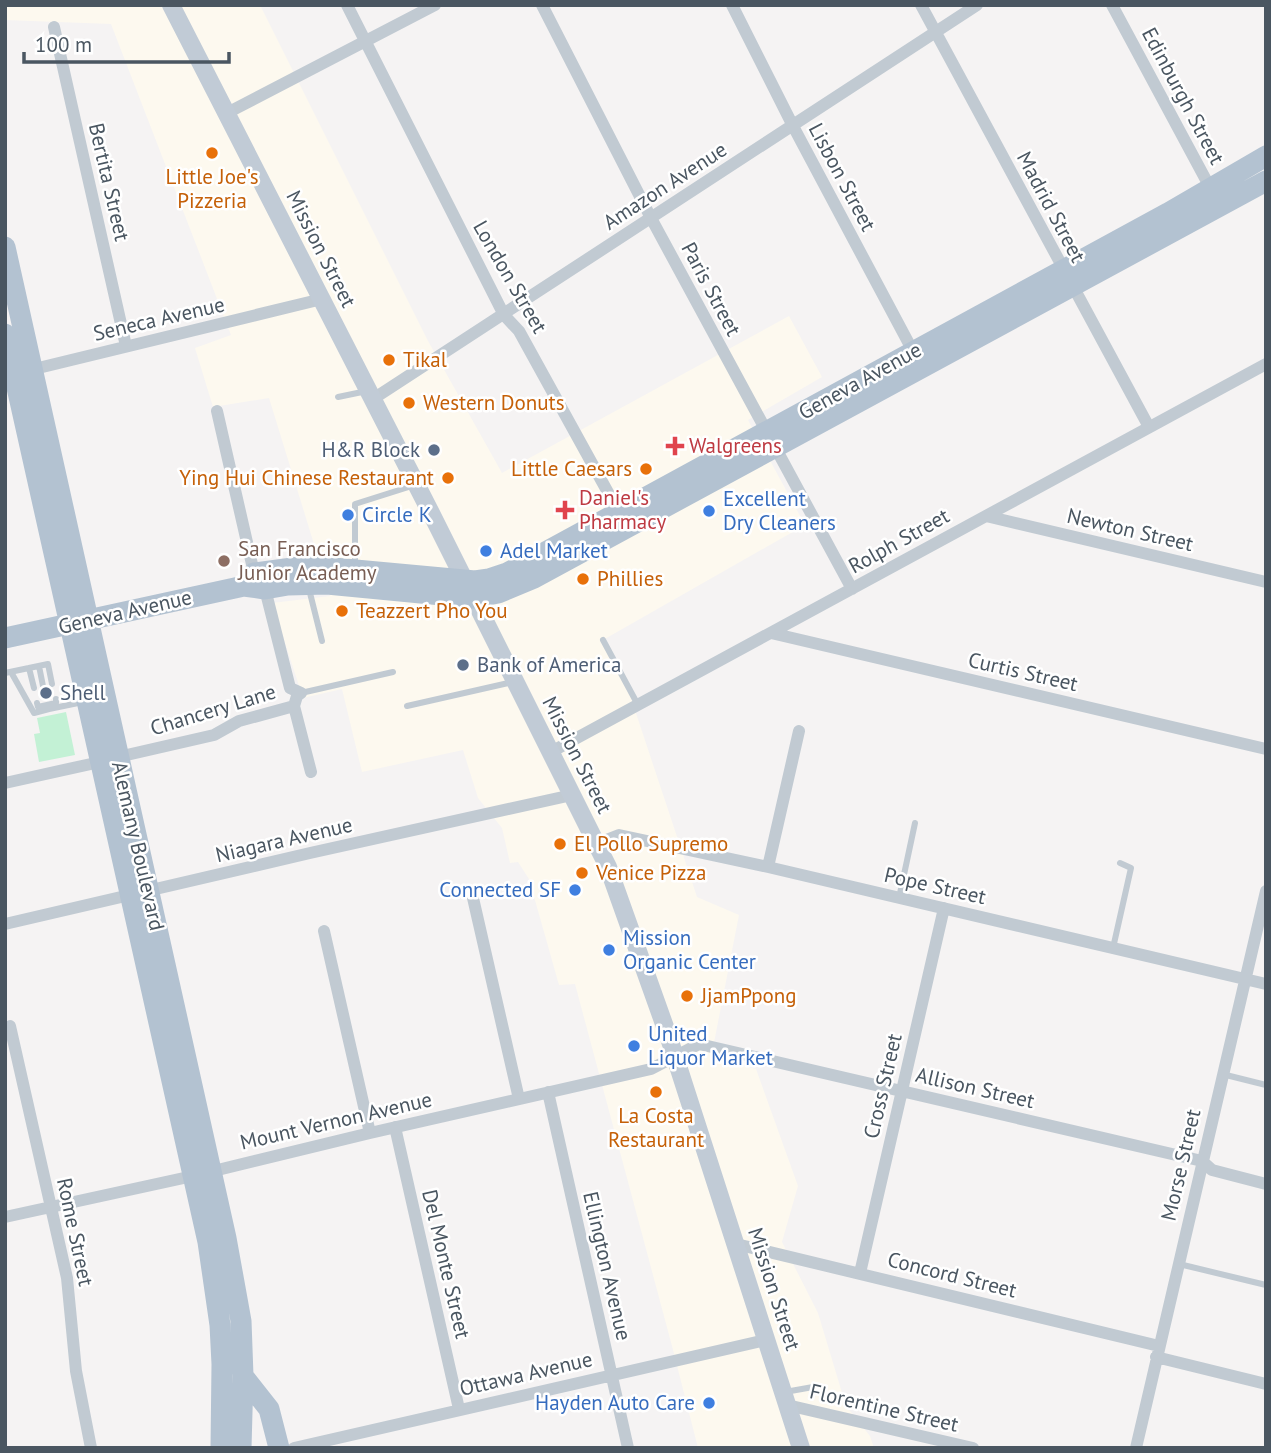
<svg xmlns="http://www.w3.org/2000/svg" width="1271" height="1453" font-family="'PT Sans',sans-serif">
<style>
.commercial{fill:#fdf9ef}
.green{fill:#c3f1d5}
.lines{fill:none;stroke-linecap:round;stroke-linejoin:round}
.service{stroke:#c1cad2;stroke-width:6}
.minor{stroke:#c1cad2;stroke-width:12}
.secondary{stroke:#c1cbd6;stroke-width:18}
.primary{stroke:#b3c2d1;stroke-width:21}
.food-dot{fill:#e8710a;stroke:#fff;stroke-width:2.5}
.health-dot{fill:#e0444e;stroke:#fff;stroke-width:2.5}
.service-dot{fill:#5c6f8a;stroke:#fff;stroke-width:2.5}
.shop-dot{fill:#3f7fe0;stroke:#fff;stroke-width:2.5}
.education-dot{fill:#8d6e63;stroke:#fff;stroke-width:2.5}
.labels{text-anchor:middle;stroke-width:5;stroke-linejoin:round;paint-order:stroke}
.street-label{font-size:21px;fill:#4a5661;stroke:#fff}
.food-label{font-size:21px;fill:#c56008;stroke:#fff;text-anchor:start}
.health-label{font-size:21px;fill:#be3a42;stroke:#fff;text-anchor:start}
.service-label{font-size:21px;fill:#4e5e75;stroke:#fff;text-anchor:start}
.shop-label{font-size:21px;fill:#366cbe;stroke:#fff;text-anchor:start}
.education-label{font-size:21px;fill:#785e54;stroke:#fff;text-anchor:start}
</style>
<rect width="100%" height="100%" fill="#f5f3f3"/>
<path class="commercial" d="M5,5H260L428,341L502,473L789,316L822,377L748,420L805,525L603,640L629,692L697,897L739,915L711,1058L756,1069L798,1186L782,1242L818,1313L846,1406L870,1436L874,1448H698L672,1346L575,984L559,985L529,879L518,862L510,863L502,828L478,798L463,750L362,772L342,689L303,698L272,603L330,596L269,398L213,407L195,348L231,335L111,24L5,20Z"/>
<path class="green" d="M66,712L75,755L39,762L34,734L40,733L37,718Z"/>
<g class="lines">
<path class="service" d="M338,397L367,391
M355,567V504L415,485
M309,589L322,641
M603,640L638,705
M39,666L43,686
M29,668L34,688
M11,672L34,713L49,709
M5,673L48,664L52,684
M301,693L393,672
M37,703L38,707L56,703V699
M48,705L49,709L83,702
M407,706L513,682
M899,898L915,823
M1113,948L1131,868L1120,863
M1222,1074L1266,1085
M1179,1264L1266,1285
M785,1392L813,1387"/>
<path class="minor" d="M347,5L504,315L519,331L621,516
M542,5L651,218L852,589
M732,5L793,126L915,355
M921,5L1149,427
M1112,5L1213,193
M54,27L126,346
M227,113L435,5
M26,371L322,299
M373,399L977,5
M217,411L254,573L265,589L290,688L301,693L297,696L294,706
M986,516L1266,582
M771,633L1266,749
M551,752L1266,364
M118,757L214,735L239,721L294,706L311,772
M5,783L100,762
M596,844L619,835L768,867L1266,984
M768,867L799,731
M473,898L519,1099
M5,924L310,853L572,795
M324,931L370,1133
M10,1026L67,1278L76,1371L91,1448
M548,1092L628,1448
M395,1127L459,1409
M5,1217L193,1176L370,1133L651,1069L699,1044L1202,1161L1212,1170L1266,1184
M736,1244L1159,1346
M860,1273L944,908
M1156,1357L1266,1384
M787,1405L973,1448
M294,1448L766,1340
M1136,1448L1266,891"/>
<path class="secondary" d="M171,5L432,515L608,867L669,1038L801,1448"/>
<path class="primary" d="M5,247L226,1238L241,1321L243,1376L241,1448
M5,334L208,1242L220,1325L222,1364L221,1448
M244,586L254,573L300,567H323L475,581L489,579L507,573L1168,213L1266,156
M5,638L244,586L265,589L288,585L327,584L473,598L498,593L534,578L1266,181
M243,1376L269,1409L279,1448"/>
</g>
<g class="food-dot">
<circle cx="212" cy="153" r="7"/>
<circle cx="389" cy="360" r="7"/>
<circle cx="409" cy="403" r="7"/>
<circle cx="646" cy="469" r="7"/>
<circle cx="448" cy="478" r="7"/>
<circle cx="583" cy="579" r="7"/>
<circle cx="342" cy="611" r="7"/>
<circle cx="560" cy="844" r="7"/>
<circle cx="582" cy="873" r="7"/>
<circle cx="687" cy="996" r="7"/>
<circle cx="656" cy="1092" r="7"/>
</g>
<g class="health-dot">
<path d="M671.5 435.5h7v7h7v7h-7v7h-7v-7h-7v-7h7z"/>
<path d="M561.5 499.5h7v7h7v7h-7v7h-7v-7h-7v-7h7z"/>
</g>
<g class="service-dot">
<circle cx="434" cy="450" r="7"/>
<circle cx="463" cy="665" r="7"/>
<circle cx="46" cy="693" r="7"/>
</g>
<g class="shop-dot">
<circle cx="709" cy="511" r="7"/>
<circle cx="348" cy="515" r="7"/>
<circle cx="486" cy="551" r="7"/>
<circle cx="575" cy="890" r="7"/>
<circle cx="609" cy="950" r="7"/>
<circle cx="634" cy="1046" r="7"/>
<circle cx="709" cy="1403" r="7"/>
</g>
<circle class="education-dot" cx="224" cy="561" r="7"/>
<g class="labels">
<g class="street-label">
<text transform="translate(1183 96) rotate(62)" y="7">Edinburgh Street</text>
<text transform="translate(842 177) rotate(62)" y="7">Lisbon Street</text>
<text transform="translate(109 182) rotate(77)" y="7">Bertita Street</text>
<text transform="translate(665 186) rotate(-33)" y="7">Amazon Avenue</text>
<text transform="translate(1051 207) rotate(62)" y="7">Madrid Street</text>
<text transform="translate(321 249) rotate(63)" y="7">Mission Street</text>
<text transform="translate(510 277) rotate(60)" y="7">London Street</text>
<text transform="translate(711 289) rotate(62)" y="7">Paris Street</text>
<text transform="translate(159 319) rotate(-13)" y="7">Seneca Avenue</text>
<text transform="translate(860 381) rotate(-29)" y="7">Geneva Avenue</text>
<text transform="translate(1130 530) rotate(13)" y="7">Newton Street</text>
<text transform="translate(899 541) rotate(-29)" y="7">Rolph Street</text>
<text transform="translate(125 612) rotate(-13)" y="7">Geneva Avenue</text>
<text transform="translate(1023 672) rotate(13)" y="7">Curtis Street</text>
<text transform="translate(213 710) rotate(-17)" y="7">Chancery Lane</text>
<text transform="translate(577 755) rotate(63)" y="7">Mission Street</text>
<text transform="translate(284 840) rotate(-13)" y="7">Niagara Avenue</text>
<text transform="translate(138 846) rotate(77)" y="7">Alemany Boulevard</text>
<text transform="translate(935 886) rotate(13)" y="7">Pope Street</text>
<text transform="translate(883 1086) rotate(-77)" y="7">Cross Street</text>
<text transform="translate(975 1088) rotate(13)" y="7">Allison Street</text>
<text transform="translate(336 1121) rotate(-13)" y="7">Mount Vernon Avenue</text>
<text transform="translate(1181 1165) rotate(-77)" y="7">Morse Street</text>
<text transform="translate(75 1232) rotate(78)" y="7">Rome Street</text>
<text transform="translate(446 1264) rotate(77)" y="7">Del Monte Street</text>
<text transform="translate(607 1266) rotate(77)" y="7">Ellington Avenue</text>
<text transform="translate(952 1275) rotate(14)" y="7">Concord Street</text>
<text transform="translate(774 1289) rotate(72)" y="7">Mission Street</text>
<text transform="translate(526 1374) rotate(-13)" y="7">Ottawa Avenue</text>
<text transform="translate(884 1408) rotate(13)" y="7">Florentine Street</text>
</g>
<g class="food-label">
<text x="212" y="184" text-anchor="middle">Little Joe's<tspan x="212" dy="24">Pizzeria</tspan></text>
<text x="403" y="367">Tikal</text>
<text x="423" y="410">Western Donuts</text>
<text x="632" y="476" text-anchor="end">Little Caesars</text>
<text x="434" y="485" text-anchor="end">Ying Hui Chinese Restaurant</text>
<text x="597" y="586">Phillies</text>
<text x="356" y="618">Teazzert Pho You</text>
<text x="574" y="851">El Pollo Supremo</text>
<text x="596" y="880">Venice Pizza</text>
<text x="701" y="1003">JjamPpong</text>
<text x="656" y="1123" text-anchor="middle">La Costa<tspan x="656" dy="24">Restaurant</tspan></text>
</g>
<g class="health-label">
<text x="689" y="453">Walgreens</text>
<text x="579" y="505">Daniel's<tspan x="579" dy="24">Pharmacy</tspan></text>
</g>
<g class="service-label">
<text x="420" y="457" text-anchor="end">H&amp;R Block</text>
<text x="477" y="672">Bank of America</text>
<text x="60" y="700">Shell</text>
</g>
<g class="shop-label">
<text x="723" y="506">Excellent<tspan x="723" dy="24">Dry Cleaners</tspan></text>
<text x="362" y="522">Circle K</text>
<text x="500" y="558">Adel Market</text>
<text x="561" y="897" text-anchor="end">Connected SF</text>
<text x="623" y="945">Mission<tspan x="623" dy="24">Organic Center</tspan></text>
<text x="648" y="1041">United<tspan x="648" dy="24">Liquor Market</tspan></text>
<text x="695" y="1410" text-anchor="end">Hayden Auto Care</text>
</g>
<g class="education-label">
<text x="238" y="556">San Francisco<tspan x="238" dy="24">Junior Academy</tspan></text>
</g>
</g>
<rect width="1271" height="1453" fill="none" stroke="#4a5661" stroke-width="14"/>
<path d="M24 52v10h205v-10" fill="none" stroke="#4a5661" stroke-width="3.5"/>
<text x="35" y="52" font-size="21" fill="#4a5661" stroke="#ffffff" stroke-width="5" paint-order="stroke">100 m</text>
</svg>
